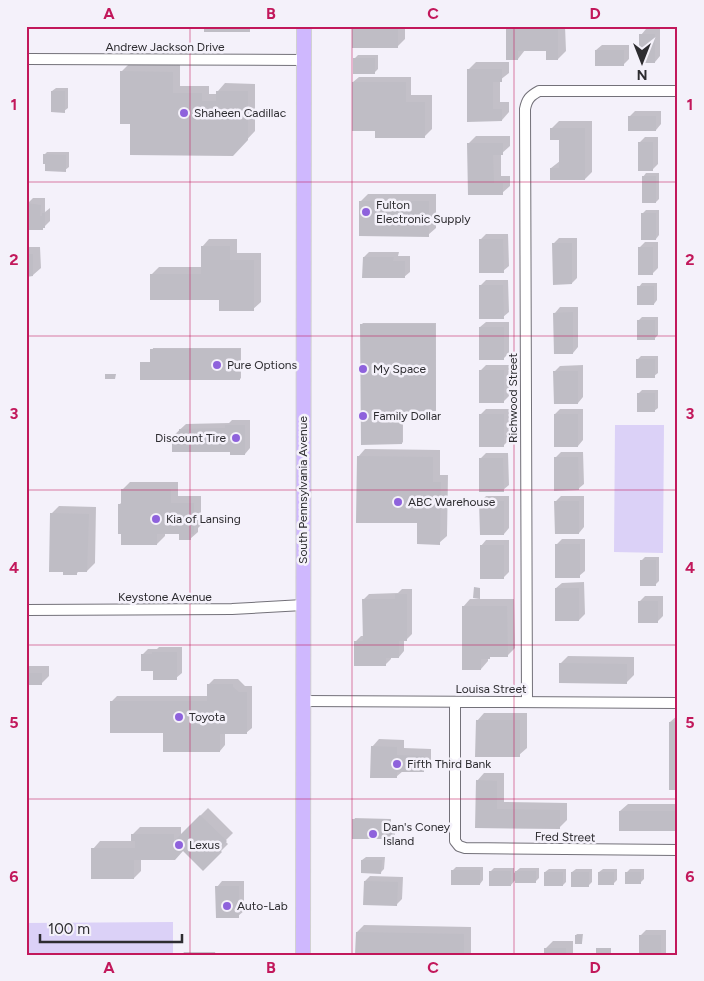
<svg xmlns="http://www.w3.org/2000/svg" width="704" height="981" font-family="Figtree,sans-serif">
<style>
.green{fill:#dbd1f7}
.shadow{fill:#0003}
.building{fill:#bfbdc5}
.lines{fill:none;stroke-linecap:round;stroke-linejoin:round}
.minor-casing{stroke:#737179;stroke-width:12}
.major-casing{stroke:#d1d1d1;stroke-width:16}
.minor{stroke:#fff;stroke-width:10}
.major{stroke:#cfb8fe;stroke-width:14}
.grid{fill:none;stroke:#c2185b;stroke-width:1;stroke-opacity:0.55}
.poi-dot{fill:#8e62dc;stroke:#f4f1fa;stroke-width:2}
.labels{text-anchor:middle;stroke-width:5;stroke-linejoin:round;paint-order:stroke}
.street-label{font-size:12px;fill:#2d2c30;stroke:#f4f1fa}
.poi-label{font-size:12px;fill:#2d2c30;stroke:#f4f1fa;text-anchor:start}
.neatline{fill:none;stroke:#c2185b;stroke-width:2}
.grid-label{font-size:16px;text-anchor:middle;font-weight:bold;fill:#c2185b}
</style>
<rect width="100%" height="100%" fill="#f4f1fa"/>
<path class="green" d="M615,425H664L663,553L614,552Z
M173,922V955H26V923Z"/>
<path class="shadow" d="M353,26H405V39L397,47Z
M507,26H565L566,51L558,59L547,49L525,50L518,59Z
M646,29H660V56L655,62L641,35Z
M602,45H629V59L623,65L596,50Z
M358,55H378V69L374,73L355,58Z
M476,62H509V73L500,80V102H509V112L502,120H469L468,70Z
M129,64L180,65V86H209V94H218V91L225,83L255,84V131L240,147L132,123L121,72Z
M359,77H411V95H432V129L424,137L353,82Z
M56,88H68V108L64,111L52,91Z
M635,111H661V124L656,130L629,117Z
M559,121H592V172L585,179L551,168L560,161V139L551,129Z
M476,136H510V146L501,154V176H510V186L502,193L469,194L468,144Z
M645,137H658V164L652,170L639,143Z
M47,152H69V167L65,170L44,155Z
M646,173H659V199L656,202L643,177Z
M368,194H436V228L428,235L360,202Z
M33,198H45V212L50,208V221L42,229L26,228V218L30,216V211L26,210V205Z
M646,210H659V235L656,239L643,213Z
M486,234H508L509,266L503,271L480,240Z
M559,238H577V278L572,283L554,243Z
M209,239H237V253H261V302L253,309L151,275L159,267H202V247Z
M645,242H658V268L652,274L639,248Z
M26,247H40L41,268L33,275H26Z
M369,252H399L398,256H410V272L404,277L364,257Z
M486,280H508L509,312L503,317L480,286Z
M642,283H657V300L654,304L639,287Z
M560,307H578V347L573,353L555,313Z
M642,317H658V335L654,339L638,321Z
M486,322H509V353L503,359L480,327Z
M363,323H436V409L435,410H403V442L402,443L361,325Z
M153,348H241V378L240,379L142,363L151,362Z
M641,356H658V373L654,376L638,359Z
M486,365H509V396L503,402L480,371Z
M583,365V397L578,403L555,371L560,366Z
M642,390H658V408L654,411L638,394Z
M486,409H509V440L503,446L480,415Z
M560,409H583V440L578,446L555,414Z
M232,420H250V448L245,454L173,436L186,424L229,423Z
M365,449L440,450V475H448L447,536L439,543L358,457Z
M561,452H583L584,484L578,489L555,458Z
M486,453H508L509,485L503,490L480,459Z
M130,482H178V496H201V525L198,528V532L190,539L180,533H165V536L157,544L119,505L123,501V489Z
M486,496H509V528L504,534L481,502Z
M561,496H584V527L579,533L556,501Z
M59,506L96,507L95,563L87,571H79L76,574L51,514Z
M562,539H585V571L579,576L556,545Z
M486,540H509V572L504,577L481,546Z
M645,557H659V581L655,585L641,561Z
M584,582L585,614L579,620L556,588L562,583Z
M402,589H412V634L406,640H404V651L399,657H391V659L386,664L355,642L361,636H364V599L369,594L398,593Z
M645,596H663V616L657,622L639,602Z
M470,599H514L515,648L507,656H492L488,658V661L481,669L463,607Z
M159,647H182V673L176,678L154,670L142,655L148,649H157Z
M568,656L634,657V675L626,683L560,664Z
M26,662H29V666H49V676L41,684H29V697L26,700Z
M214,679H238L245,686H252V728L246,733H225V745L220,751L164,732L111,702L117,696H208V685Z
M484,713H527V748L519,755L477,721Z
M678,715V789L670,722Z
M379,739L404,740V748L431,749V763L423,771H403L396,777L372,747Z
M484,773H504V802L567,803V820L559,828L476,827L477,781Z
M628,804H678V830L620,811Z
M208,808L233,833L225,841L228,844L203,869L183,850L141,859V871L134,878L93,849L100,841H133V834L140,827H181V835Z
M355,818L391,819V828H395V836L393,838L354,820Z
M366,857H385L384,869L381,872L362,860Z
M456,867H483V880L480,884L452,871Z
M494,868H514V873L520,868H539V878L535,882L516,879L511,885L490,872Z
M549,869H566V882L563,885L545,872Z
M576,869H592V882L589,885L572,872Z
M603,869H617V880L614,883L599,872Z
M630,869H644V879L640,883L627,872Z
M370,876L403,877L402,899L397,904L365,881Z
M222,881H244V911L238,916L217,887Z
M364,925L471,927V955H356L357,932Z
M646,930H666V955H641V935Z
M577,934H583L582,943L576,935Z
M553,941H573V955H546V948Z
M184,952H215L216,955H182Z"/>
<path class="building" d="M204,26H250V32H204Z
M352,26H398V48H352Z
M506,26H558V60H546V51H518V60H506Z
M639,34H655V63H639Z
M595,50H624V66H595Z
M353,58H375V74H353Z
M467,69H502V82H493V109H502V121L467,122Z
M120,71L173,72V93H202V101H216V91H248V140L233,156L130,155V124H120Z
M352,82H406V102H425V138H375V131H352Z
M51,91H65V113L51,112Z
M628,116H656V131H628Z
M550,128H585V180H550V168H559V140H550Z
M638,142H653V171H638Z
M467,143H503V155H493L494,183H503V195H468Z
M43,154L66,155V172L45,171V164H43Z
M642,176H656V203H642Z
M359,201H429V237L359,236Z
M26,203L41,205L40,216H42V213H45V228H43V230H26V221H29Z
M641,213H656V240H641Z
M479,239H503L504,273H479Z
M552,243H572V284L553,285Z
M201,246H230V260H254V311H219V300H150V274H201Z
M638,247H653V275H638Z
M26,254H33V276L26,277Z
M363,257H394L393,261H405V278H362Z
M479,285H503L504,319H479Z
M637,286H654V305H637Z
M573,312V354H554L553,313Z
M637,320H655V340H637Z
M360,324H435L436,411L402,412V444L361,445Z
M479,327H504V360H479Z
M150,349H240V380H140V362H150Z
M636,359H655V378H636Z
M479,370H504V403H479Z
M553,371H578V404H554Z
M105,374H116L115,379H105Z
M637,393H655V412H637Z
M479,414H504V447H479Z
M554,414H578V447H554Z
M225,425H245V455H230V452H172V435H179V429L225,428Z
M357,456L433,457V482H441L440,545L417,544V523H356Z
M554,457H578L579,490L554,491Z
M479,458H503L504,492H479Z
M121,489H171V503H194V534H191V540H179V534H157V545H121V534H118V504H121Z
M479,501H504V535H480Z
M554,501H579V534H555Z
M50,513L89,514L87,572H77V575H63V572H49Z
M555,544H580V578H555Z
M480,545H504V579H480Z
M640,560H656V586H640Z
M474,587L480,588V599L473,598Z
M555,588H579V621H555Z
M395,594H407V641H399V658H386V666H354V641H363L362,599H395Z
M638,601H658V623H638Z
M462,606H507L508,657H490V659H481V670H462Z
M152,652H177V680H153V671H141V654H152Z
M559,663L627,664V684L559,683Z
M26,673H42V685H26Z
M207,684H233V687L239,692H247V734H220V752H163V733H110V701H207Z
M476,720H520V757H475Z
M669,722H678V790H669Z
M371,746L397,747V755L424,756V772H397V778H370Z
M476,780L497,781V809L560,810V829L475,828Z
M619,811H678V831H619Z
M200,815L227,841L219,849L222,852L203,871L183,851L175,860H134V879H91V848H135V841H131V834H174V841Z
M352,819H390V828H394V839H352Z
M361,860H382L381,874L361,873Z
M451,870H480V885H451Z
M489,871H511V886H489Z
M515,871H536V883H515Z
M544,872H563V886H544Z
M571,872H589V887H571Z
M598,872H614V885H598Z
M625,872H641V884H625Z
M364,881L398,882L397,906L363,905Z
M215,886H239V918H216Z
M356,932L464,934V955H355Z
M575,935H582V944H575Z
M639,935H661V955H639Z
M544,948H566V955H544Z
M596,948H611V955H596Z
M198,953H215V955H198Z"/>
<g class="lines">
<g class="minor-casing">
<path id="minor" d="M26,59L304,60
M26,610L232,609L303,605
M303,701L678,703
M527,701L525,109C527,99 530,96 539,91H678
M455,702V841L459,846L465,848L678,850"/>
</g>
<g class="major-casing">
<path id="major" d="M303,955L304,26"/>
</g>
<use href="#minor" class="minor"/>
<use href="#major" class="major"/>
</g>
<path class="grid" d="M190,26V955M352,26V955M514,26V955M26,182H678M26,336H678M26,490H678M26,645H678M26,799H678"/>
<g class="poi-dot">
<circle cx="184" cy="113" r="5"/>
<circle cx="366" cy="212" r="5"/>
<circle cx="217" cy="365" r="5"/>
<circle cx="363" cy="369" r="5"/>
<circle cx="363" cy="416" r="5"/>
<circle cx="236" cy="438" r="5"/>
<circle cx="398" cy="502" r="5"/>
<circle cx="156" cy="519" r="5"/>
<circle cx="179" cy="717" r="5"/>
<circle cx="397" cy="764" r="5"/>
<circle cx="373" cy="834" r="5"/>
<circle cx="179" cy="845" r="5"/>
<circle cx="227" cy="906" r="5"/>
</g>
<g class="labels">
<g class="street-label">
<text x="165" y="51">Andrew Jackson Drive</text>
<text transform="translate(513 398) rotate(-90)" y="4">Richwood Street</text>
<text transform="translate(303 490) rotate(-90)" y="4">South Pennsylvania Avenue</text>
<text x="165" y="601">Keystone Avenue</text>
<text x="491" y="693">Louisa Street</text>
<text transform="translate(565 837) rotate(1)" y="4">Fred Street</text>
</g>
<g class="poi-label">
<text x="194" y="117">Shaheen Cadillac</text>
<text x="376" y="209">Fulton<tspan x="376" dy="14">Electronic Supply</tspan></text>
<text x="227" y="369">Pure Options</text>
<text x="373" y="373">My Space</text>
<text x="373" y="420">Family Dollar</text>
<text x="226" y="442" text-anchor="end">Discount Tire</text>
<text x="408" y="506">ABC Warehouse</text>
<text x="166" y="523">Kia of Lansing</text>
<text x="189" y="721">Toyota</text>
<text x="407" y="768">Fifth Third Bank</text>
<text x="383" y="831">Dan's Coney<tspan x="383" dy="14">Island</tspan></text>
<text x="189" y="849">Lexus</text>
<text x="237" y="910">Auto-Lab</text>
</g>
</g>
<rect width="704" height="981" fill="none" stroke="#f4f1fa" stroke-width="55"/>
<g transform="translate(642 62) rotate(180)" stroke="#f4f1fa" stroke-width="4" paint-order="stroke">
<path d="M0-4L9 19L0 12L-9 19Z" fill="#2d2c30"/>
<text y="-8" font-size="14" font-weight="bold" text-anchor="middle" fill="#2d2c30">N</text>
</g>
<path d="M40 934v8h142v-8" fill="none" stroke="#2d2c30" stroke-width="2.5"/>
<text x="48" y="934" font-size="15" fill="#2d2c30" stroke="#f4f1fa" stroke-width="4" paint-order="stroke">100 m</text>
<rect x="28" y="28" width="648" height="926" class="neatline"/>
<g class="grid-label">
<text x="109" y="19">A</text>
<text x="271" y="19">B</text>
<text x="433" y="19">C</text>
<text x="595" y="19">D</text>
<text x="14" y="110">1</text>
<text x="690" y="110">1</text>
<text x="14" y="265">2</text>
<text x="690" y="265">2</text>
<text x="14" y="419">3</text>
<text x="690" y="419">3</text>
<text x="14" y="573">4</text>
<text x="690" y="573">4</text>
<text x="14" y="728">5</text>
<text x="690" y="728">5</text>
<text x="14" y="882">6</text>
<text x="690" y="882">6</text>
<text x="109" y="973">A</text>
<text x="271" y="973">B</text>
<text x="433" y="973">C</text>
<text x="595" y="973">D</text>
</g>
</svg>
